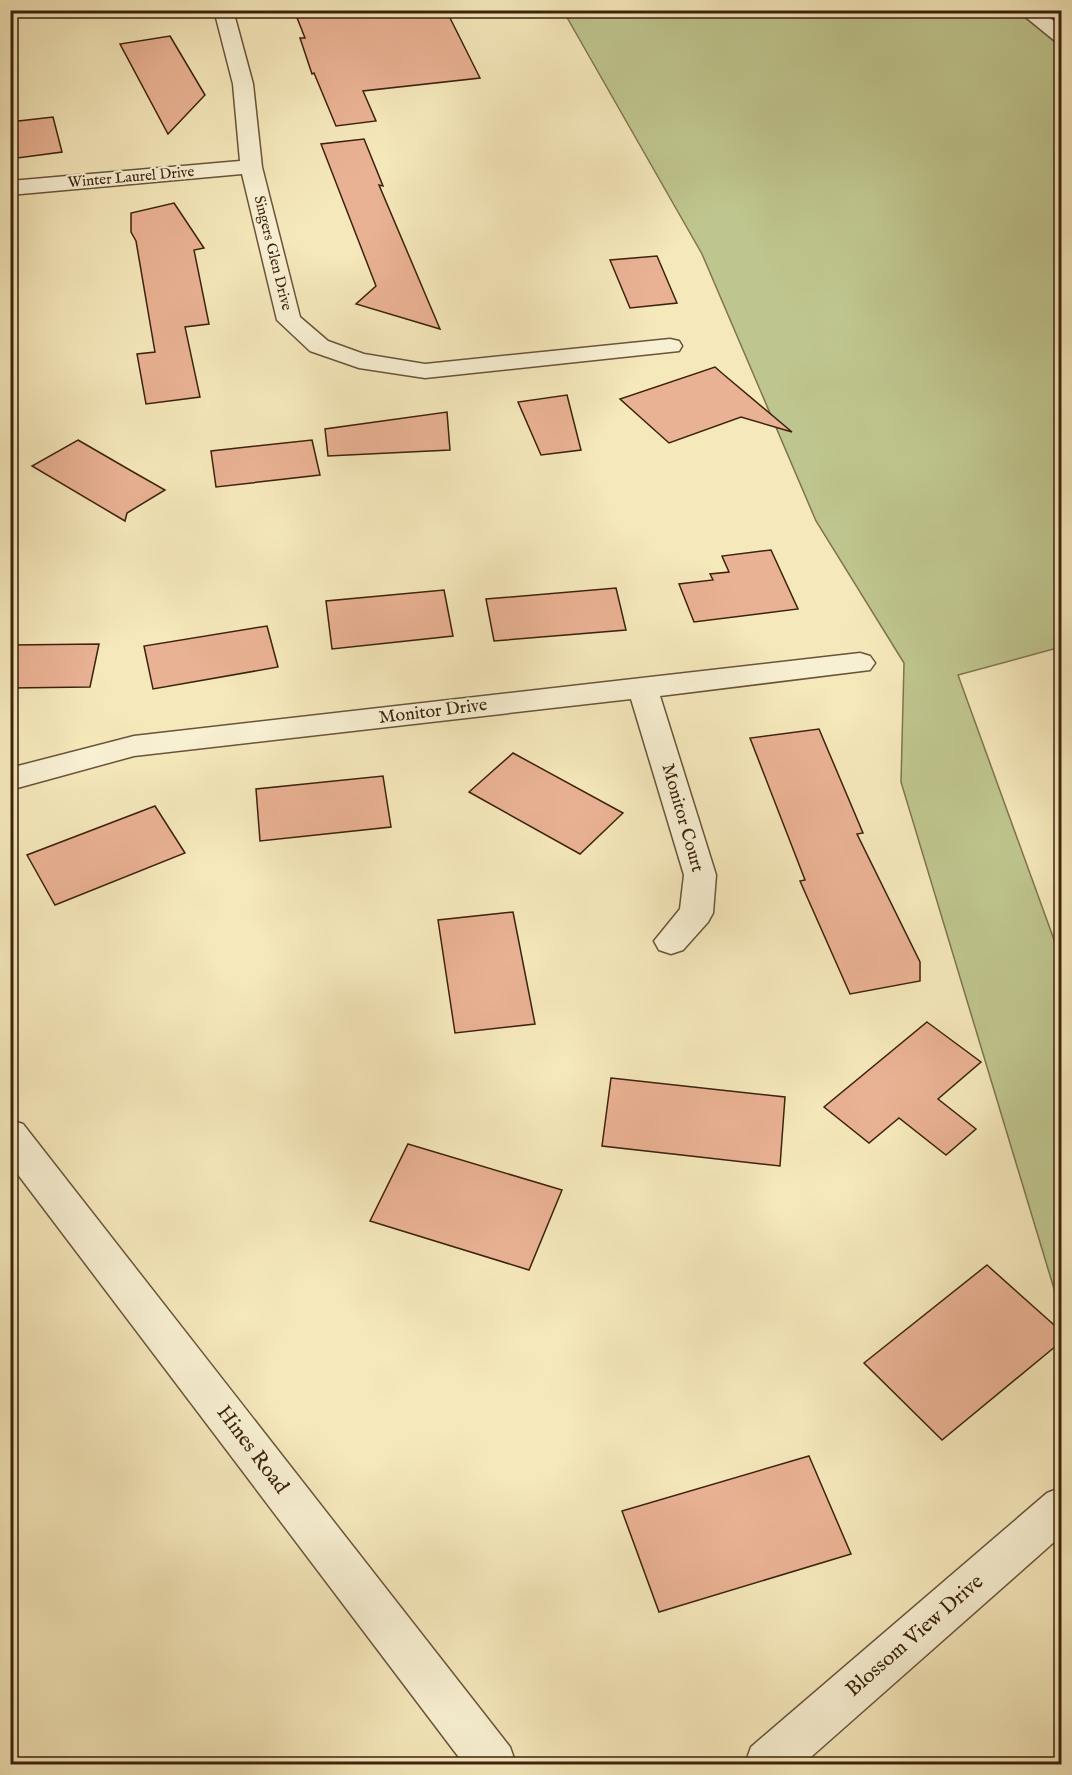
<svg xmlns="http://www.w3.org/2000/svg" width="1072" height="1775" viewBox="0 0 1072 1775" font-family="'IM FELL English',serif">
<rect width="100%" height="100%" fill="#f5e8bb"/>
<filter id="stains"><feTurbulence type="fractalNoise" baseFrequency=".00333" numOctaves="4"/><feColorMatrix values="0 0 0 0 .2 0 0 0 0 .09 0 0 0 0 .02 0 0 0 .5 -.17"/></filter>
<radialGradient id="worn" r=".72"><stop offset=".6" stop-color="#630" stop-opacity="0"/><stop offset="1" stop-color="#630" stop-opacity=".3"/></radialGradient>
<polygon fill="#bfc58e" stroke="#7e744e" stroke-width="1.5" points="603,10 1026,11 1061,37 1061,647 958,675 1061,959 1061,1312 901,782 904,663 816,521 702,254 565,14"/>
<g fill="#eab294" stroke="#3c220d" stroke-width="1.5">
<polygon points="294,10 446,10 480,78 363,91 376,121 336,126 314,73 312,74 300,38 305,38"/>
<polygon points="170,36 205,95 168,134 120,44"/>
<polygon points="53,117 62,152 10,159 10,122"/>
<polygon points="364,139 383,186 379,185 440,329 356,304 376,286 321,144"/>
<polygon points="174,203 204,248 194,250 209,324 185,327 200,397 146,404 137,354 155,352 136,241 131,232 131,213"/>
<polygon points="657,256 677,303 630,308 610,260"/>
<polygon points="715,367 723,374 792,432 741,417 669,443 620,399"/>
<polygon points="567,395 581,450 541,455 518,402"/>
<polygon points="447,412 450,450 328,456 325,429"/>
<polygon points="78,440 135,473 165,490 127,513 125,521 32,466"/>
<polygon points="312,440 320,475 216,487 211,451"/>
<polygon points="771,550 798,609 694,622 679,584 713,580 710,574 729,572 722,556"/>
<polygon points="616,588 626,630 494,641 486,599"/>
<polygon points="444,590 453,636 332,649 326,601"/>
<polygon points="267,626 278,667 153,689 144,646"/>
<polygon points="99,644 90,687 10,688 10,645"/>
<polygon points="819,729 863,833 857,834 920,962 920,981 850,994 800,881 805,880 750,738"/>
<polygon points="513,753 623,813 580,854 469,792"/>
<polygon points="383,776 391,827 260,841 256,789"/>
<polygon points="155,806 185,853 55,905 27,855"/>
<polygon points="513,912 535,1024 455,1033 438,920"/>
<polygon points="927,1022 981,1062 938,1099 976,1129 946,1155 899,1118 869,1143 824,1107"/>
<polygon points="611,1078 785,1097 780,1166 602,1146"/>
<polygon points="408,1144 562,1190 529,1270 370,1221"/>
<polygon points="987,1265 1062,1332 1062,1341 942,1440 864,1363"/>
<polygon points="809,1456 851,1554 659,1612 622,1511"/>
</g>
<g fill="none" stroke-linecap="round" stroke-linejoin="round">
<defs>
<g id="minor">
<polygon points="214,10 233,10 253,84 262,167 300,317 328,341 364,354 425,364 670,339 679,341 682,346 679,351 425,378 359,368 310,351 277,320 242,174 10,195 10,181 240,161 233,84"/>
<polygon points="1017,10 1039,10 1062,27 1062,43 1055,41"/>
<polygon points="860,653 870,656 875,663 870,670 660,696 716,875 713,913 708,922 683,950 671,954 659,950 654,941 680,909 684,875 631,699 134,756 10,790 10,768 134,736"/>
<polygon points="1062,1487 1062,1535 803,1764 745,1764 751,1747 1047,1493"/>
</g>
<polygon id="tertiary" points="10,1120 23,1124 510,1747 516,1764 464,1764 10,1164"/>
</defs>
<use href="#minor" stroke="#6a5438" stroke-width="3"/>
<use href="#tertiary" stroke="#6a5438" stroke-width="3"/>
<use href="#minor" fill="#f8f0d3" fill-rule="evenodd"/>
<use href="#tertiary" fill="#f8f0d3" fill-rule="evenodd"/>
</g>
<g text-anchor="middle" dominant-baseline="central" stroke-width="4.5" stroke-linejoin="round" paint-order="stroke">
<g font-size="15" fill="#3c220d" stroke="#f8f0d3">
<text transform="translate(131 177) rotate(-5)">Winter Laurel Drive</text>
<text transform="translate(273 253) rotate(76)">Singers Glen Drive</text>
</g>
<g font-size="18" fill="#3c220d" stroke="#f8f0d3">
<text transform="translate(433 712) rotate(-7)">Monitor Drive</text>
<text transform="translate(682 818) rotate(74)">Monitor Court</text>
</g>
<g font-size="21" fill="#3c220d" stroke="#f8f0d3">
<text transform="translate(252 1450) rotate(53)">Hines Road</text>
<text transform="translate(915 1636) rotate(-41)">Blossom View Drive</text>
</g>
</g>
<rect width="1072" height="1775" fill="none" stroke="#f5e8bb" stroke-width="36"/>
<rect x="12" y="12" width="1048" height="1751" fill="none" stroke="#3c220d" stroke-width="3"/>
<rect x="18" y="18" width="1036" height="1739" fill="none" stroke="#3c220d" stroke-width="1.5"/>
<rect width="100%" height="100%" filter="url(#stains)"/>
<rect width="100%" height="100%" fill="url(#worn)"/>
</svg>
